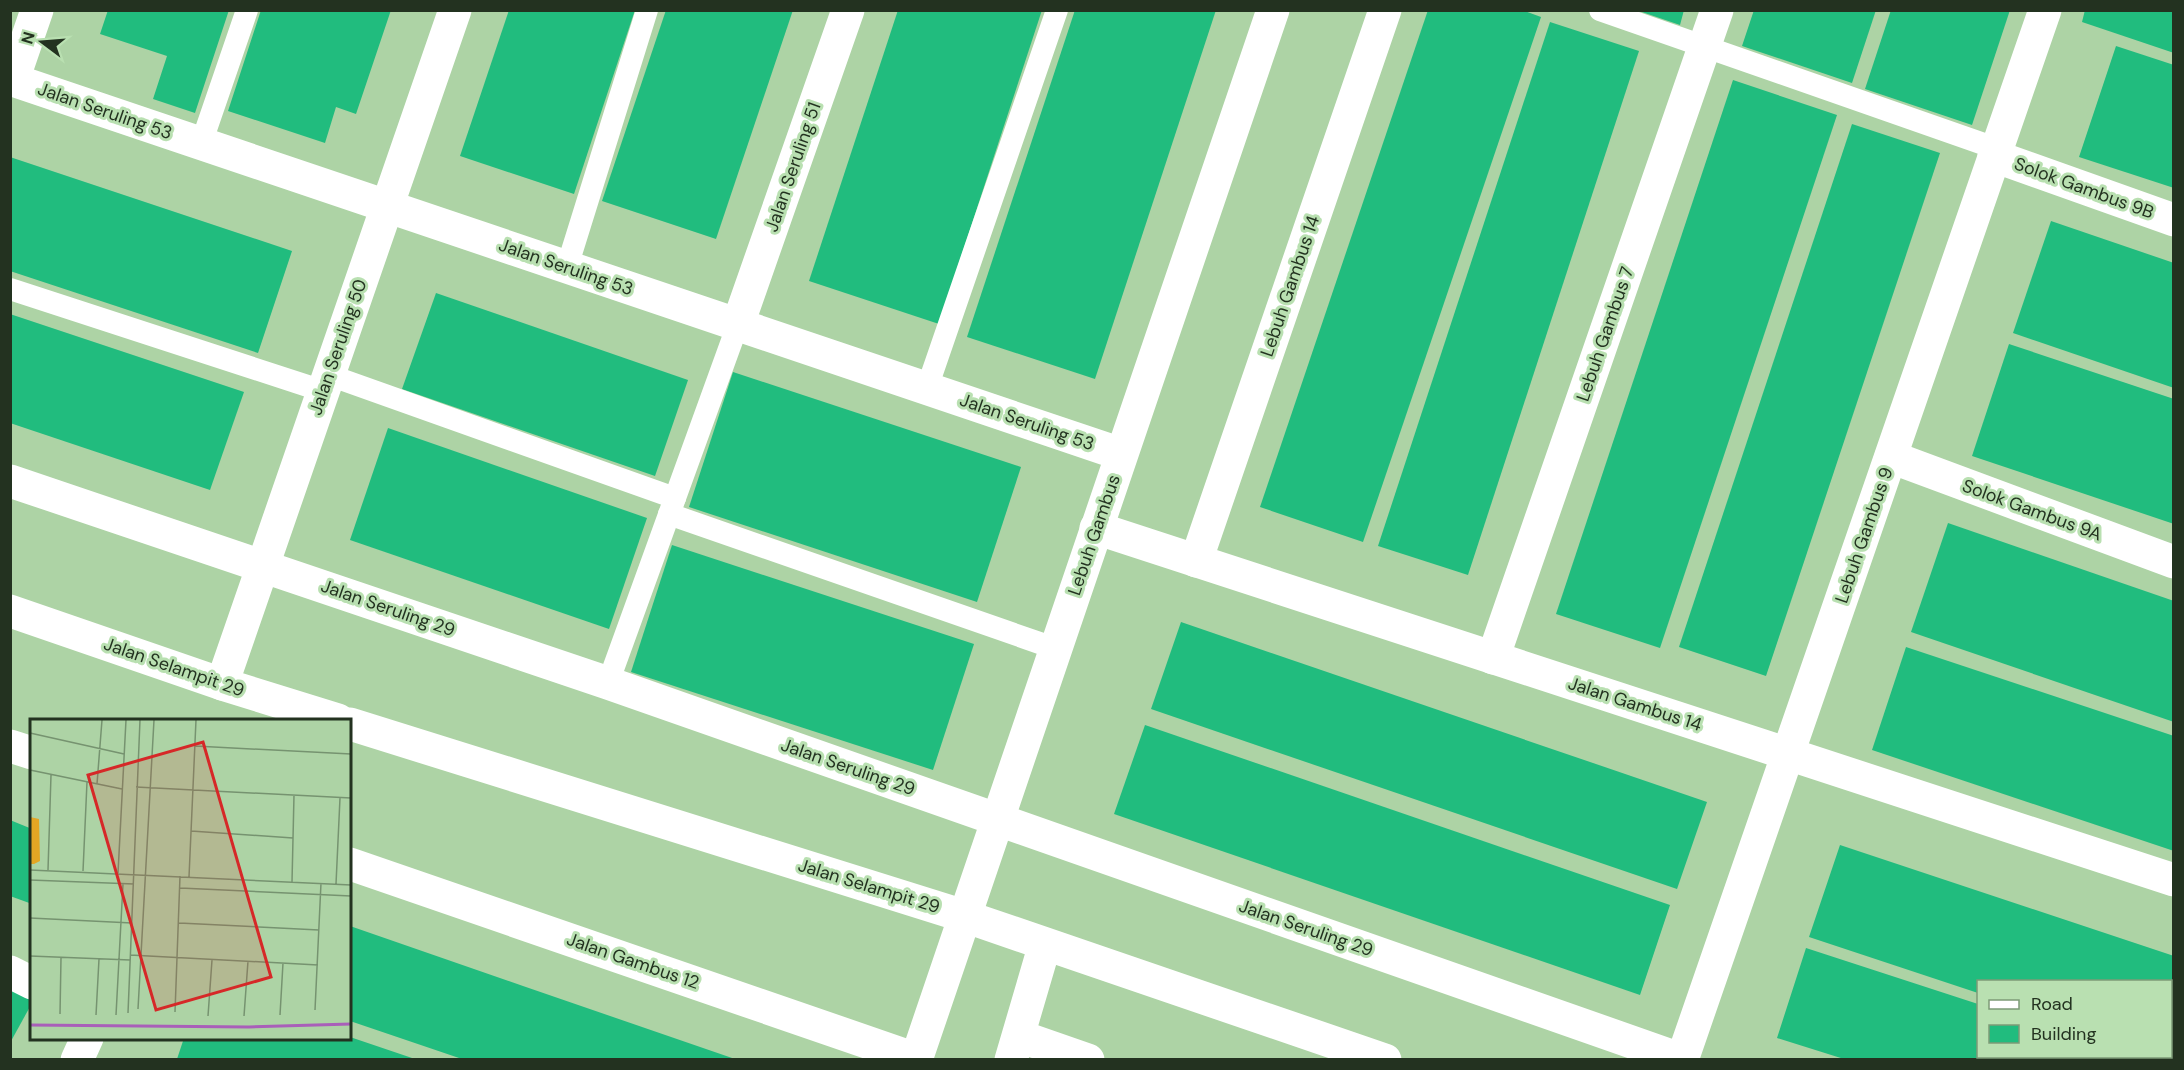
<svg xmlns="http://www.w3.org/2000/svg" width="2184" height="1070" viewBox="0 0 2184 1070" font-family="'DM Sans',sans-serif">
<rect width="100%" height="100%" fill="#add3a5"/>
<g fill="#21bc7e">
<polygon points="108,10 229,10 195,113 153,99 167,56 100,34"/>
<polygon points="261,10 391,10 356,114 336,107 325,143 228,111"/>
<polygon points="509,10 635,10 574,194 460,156"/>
<polygon points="666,10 793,10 716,239 602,201"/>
<polygon points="898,10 1042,10 939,324 809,281"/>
<polygon points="1075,10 1216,10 1095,379 967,337"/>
<polygon points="1428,10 1522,10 1541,17 1363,542 1260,507"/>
<polygon points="1636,10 1684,10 1680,25"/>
<polygon points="1754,10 1876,10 1852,83 1742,46"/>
<polygon points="1891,10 2010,10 1972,125 1865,89"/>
<polygon points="2085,10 2174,10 2174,53 2082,22"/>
<polygon points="1550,22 1639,51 1468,575 1378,546"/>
<polygon points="2116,46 2174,65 2174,188 2079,157"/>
<polygon points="1733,80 1837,115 1660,648 1556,614"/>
<polygon points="1852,124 1940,153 1766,676 1679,647"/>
<polygon points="10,157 292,251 258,353 10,271"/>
<polygon points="2051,221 2174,263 2174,388 2013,333"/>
<polygon points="436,293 688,380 655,476 402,389"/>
<polygon points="10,314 244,392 210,490 10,423"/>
<polygon points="2009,344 2174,399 2174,524 1972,456"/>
<polygon points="733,372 1021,467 977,602 689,507"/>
<polygon points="388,428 647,518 609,629 350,540"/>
<polygon points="1948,523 2174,601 2174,722 1911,632"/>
<polygon points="672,545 974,644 933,770 631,672"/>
<polygon points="1181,622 1707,802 1677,889 1151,709"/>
<polygon points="1906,647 2174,736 2174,851 1872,750"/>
<polygon points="1145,725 1670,905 1640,995 1114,814"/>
<polygon points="10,820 32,829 32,904 10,896"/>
<polygon points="1840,845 2174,956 2174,1059 2170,1058 2170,981 1978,981 1978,993 1809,937"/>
<polygon points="350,926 523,986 735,1059 462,1059 350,1021"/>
<polygon points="1806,948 1978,1004 1978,1056 2137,1056 2145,1059 1844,1059 1777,1038"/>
<polygon points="10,983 32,994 32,1003 10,1043"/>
<polygon points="350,1037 415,1059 177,1059 184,1038 350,1038"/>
</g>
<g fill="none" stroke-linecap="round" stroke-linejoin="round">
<g stroke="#fff" stroke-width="22">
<polyline points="1600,10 1998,149"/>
<polyline points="201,144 247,10"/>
<polyline points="567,267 647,10"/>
<polyline points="10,289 323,391"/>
<polyline points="329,375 675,498"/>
<polyline points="927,388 1057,10"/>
<polyline points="669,514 1054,648"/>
<polyline points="608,683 738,324"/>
</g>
<g stroke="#fff" stroke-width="33">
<polyline points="10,79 1121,454"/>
<polyline points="13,80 37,10"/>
<polyline points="1994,156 2174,220"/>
<polyline points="738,324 848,10"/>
<polyline points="1891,457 2174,562"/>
<polyline points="10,481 608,683 1683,1060"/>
<polyline points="1096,528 2174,880"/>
<polyline points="1196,561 1385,10"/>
<polyline points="10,611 222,684 338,720"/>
<polyline points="1493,658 1717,10"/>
<polyline points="222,684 455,10"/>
<polyline points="350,724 964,916 1385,1060"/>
<polyline points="10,746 32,753"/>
<polyline points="350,864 916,1059"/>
<polyline points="10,972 32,983"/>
<polyline points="1019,1036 1088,1060"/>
<polyline points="77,1060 87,1038"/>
<polyline points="1011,1060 1045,944"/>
<polyline points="1682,1060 2045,10"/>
</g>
<polyline stroke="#fff" stroke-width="33" points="916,1060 1273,10"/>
</g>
<g text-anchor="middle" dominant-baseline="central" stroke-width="6" stroke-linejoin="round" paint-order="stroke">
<g font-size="18" fill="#233220" stroke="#b9e0b1">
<text transform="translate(105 111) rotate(19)">Jalan Seruling 53</text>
<text transform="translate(793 167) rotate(-71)">Jalan Seruling 51</text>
<text transform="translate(2084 188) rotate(20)">Solok Gambus 9B</text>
<text transform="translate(566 267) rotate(19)">Jalan Seruling 53</text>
<text transform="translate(1290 286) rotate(-71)">Lebuh Gambus 14</text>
<text transform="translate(1605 334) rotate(-71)">Lebuh Gambus 7</text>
<text transform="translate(338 347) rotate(-71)">Jalan Seruling 50</text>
<text transform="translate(1027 422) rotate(19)">Jalan Seruling 53</text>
<text transform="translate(2032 510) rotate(20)">Solok Gambus 9A</text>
<text transform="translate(1094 535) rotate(-71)">Lebuh Gambus</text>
<text transform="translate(1864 535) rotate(-71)">Lebuh Gambus 9</text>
<text transform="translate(388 608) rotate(19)">Jalan Seruling 29</text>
<text transform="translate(174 667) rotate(19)">Jalan Selampit 29</text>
<text transform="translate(1635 704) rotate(18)">Jalan Gambus 14</text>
<text transform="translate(848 767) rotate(19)">Jalan Seruling 29</text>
<text transform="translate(869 886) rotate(17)">Jalan Selampit 29</text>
<text transform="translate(1306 928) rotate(19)">Jalan Seruling 29</text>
<text transform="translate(633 961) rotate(19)">Jalan Gambus 12</text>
</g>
</g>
<g transform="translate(30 719)">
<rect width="321" height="321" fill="#add3a5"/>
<path d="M0 98 9 100 10 142 4 145H0Z" fill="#e3a624"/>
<path fill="none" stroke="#a95fb9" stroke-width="3" d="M0 306 219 308 321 305"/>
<path fill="none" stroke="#769370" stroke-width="1.5" d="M0 14 94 35M165 27 321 35M0 51 92 70M67 65 72 1M106 68 321 79M161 112 263 119M0 151 321 166M18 151 21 56M53 152 57 63M88 154 96 1M159 158 166 1M0 161 104 165M262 163 264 76M306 165 310 79M150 169 321 177M0 199 102 204M149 204 289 211M100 236 288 246M0 237 100 241M108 290 124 1M285 291 291 164M145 293 150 157M98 294 110 1M30 295 31 239M66 296 69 240M86 296 93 165M250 296 253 244M178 297 182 241M214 297 218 242"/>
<path fill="#d62828" fill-opacity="0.15" stroke="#d62828" stroke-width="3" d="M173 23 241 258 126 291 58 56Z"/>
<rect width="321" height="321" fill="none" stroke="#233220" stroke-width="3"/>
</g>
<rect width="2184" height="1070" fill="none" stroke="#233220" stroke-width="24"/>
<rect x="1977" y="980" width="195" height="78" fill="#b9e0b1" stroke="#7d9a77" stroke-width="1.5"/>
<rect x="1989" y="1000" width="30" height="9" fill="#ffffff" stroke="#7d9a77" stroke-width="1.5"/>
<text x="2031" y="1010" font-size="18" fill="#233220">Road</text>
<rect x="1989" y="1025" width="30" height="18" fill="#21bc7e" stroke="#7d9a77" stroke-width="1.5"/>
<text x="2031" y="1040" font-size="18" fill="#233220">Building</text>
<g transform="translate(42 42) rotate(286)" stroke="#b9e0b1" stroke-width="4.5" paint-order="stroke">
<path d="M0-4.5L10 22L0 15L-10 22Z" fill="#233220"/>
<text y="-9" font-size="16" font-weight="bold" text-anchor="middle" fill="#233220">N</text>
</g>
</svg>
